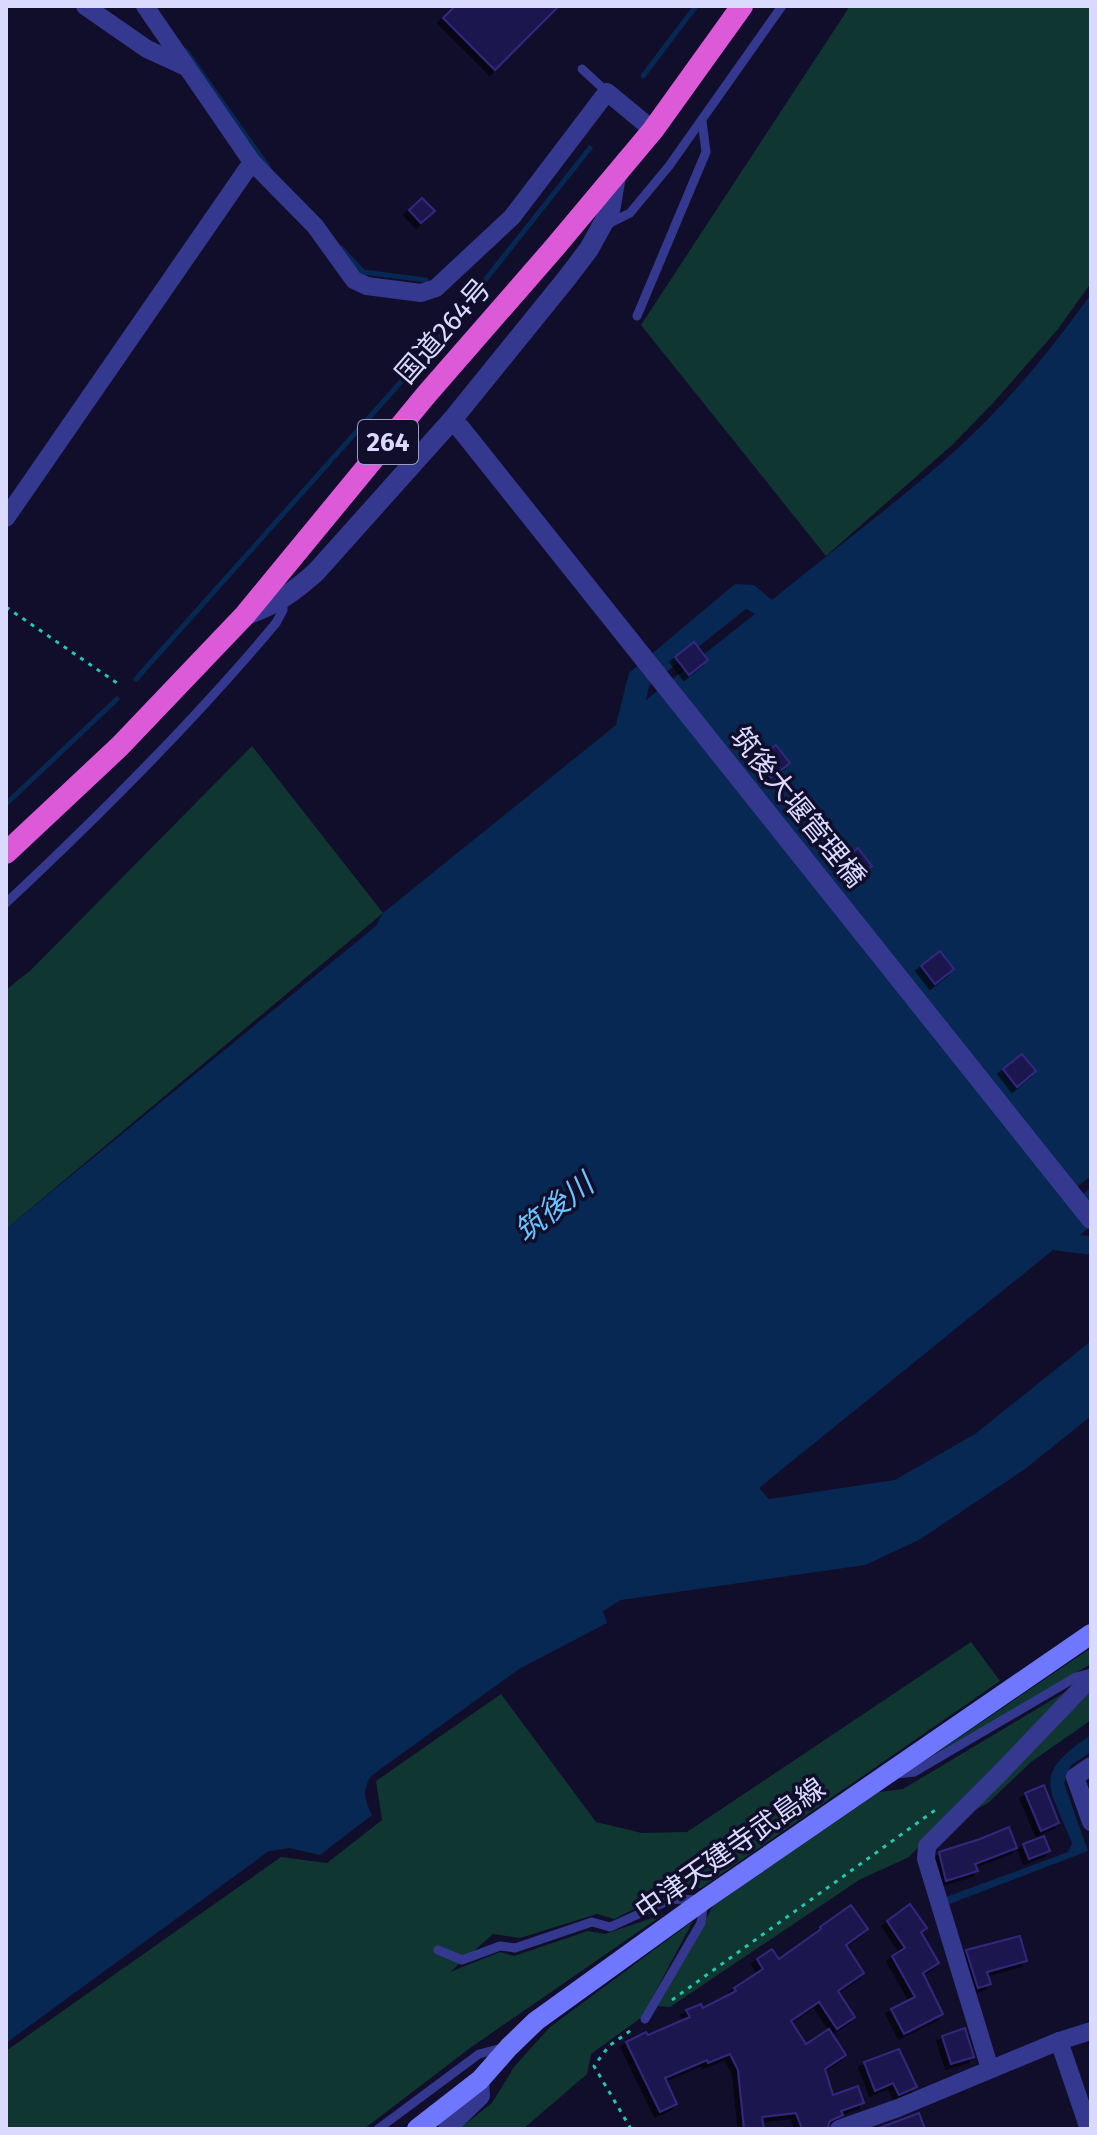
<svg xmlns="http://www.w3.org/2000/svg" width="1097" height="2135" viewBox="0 0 1097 2135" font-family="'Fira Sans','Noto Sans JP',sans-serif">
<defs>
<filter id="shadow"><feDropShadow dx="-5" dy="5" stdDeviation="0" flood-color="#0009"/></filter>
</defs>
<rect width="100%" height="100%" fill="#110e2c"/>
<g fill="#103632">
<polygon points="850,6 1091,6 1091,283 1058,329 993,403 952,445 826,556 641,325"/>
<polygon points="252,746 383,913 6,1229 6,990 31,970"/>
<polygon points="971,1642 1000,1681 701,1888 675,1889 614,1919 597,1914 520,1938 493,1934 450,1972 500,1952 514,1956 588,1931 605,1934 664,1914 470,2048 364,2129 6,2129 6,2051 281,1857 327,1863 382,1820 376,1781 501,1694 596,1822 642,1833 687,1832"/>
<polygon points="1091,1648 1091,1664 924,1761"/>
<polygon points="1072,1688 909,1857 859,1880 670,2007 658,2006 713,1906 879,1792 903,1789"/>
<polygon points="1091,1688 1091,1720 1031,1762 988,1803 966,1815"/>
<polygon points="693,1921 642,2017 591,2054 587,2074 523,2129 459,2129 492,2103 514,2067 550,2027"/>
</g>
<g fill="#072852" fill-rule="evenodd">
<path d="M1091 294V1176L1065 1196 1071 1204 1091 1187V1226L1080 1235 1089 1236 1091 1234V1255L1053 1250 759 1488 769 1499 895 1480 975 1434 1091 1341V1416L1025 1469 919 1540 865 1565 621 1600 603 1611 607 1623 519 1669 371 1776C361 1793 365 1799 372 1815L320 1855 289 1848 269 1851 6 2043V1229L376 926 383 913 616 725 629 673 735 584 754 585 772 600C833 550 897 503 956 450 1007 404 1051 350 1091 294ZM746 609 755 614 646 700 649 686Z"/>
<path d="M1091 1735V1752L1071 1765 1064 1783 1088 1851 947 1905 946 1897 1068 1852 1072 1843C1049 1785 1031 1775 1091 1735Z"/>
</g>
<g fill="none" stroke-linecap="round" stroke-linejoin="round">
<g stroke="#072852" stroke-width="5">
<polyline points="186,51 268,167"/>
<polyline points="643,76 696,6"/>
<polyline points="341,248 363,272 426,280"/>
<polyline points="136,679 432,347 590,148"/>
<polyline points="6,804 117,699"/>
</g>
</g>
<g fill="#1f184f" stroke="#33287d" stroke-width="2" filter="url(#shadow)">
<polygon points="455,6 559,6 495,70 443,18"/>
<polygon points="422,198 435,211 421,223 409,210"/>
<polygon points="694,642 708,660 689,675 675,657"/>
<polygon points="776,745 790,763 771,778 757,760"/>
<polygon points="858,848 872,866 853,881 839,863"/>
<polygon points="940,951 954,969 935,984 921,966"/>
<polygon points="1022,1054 1036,1071 1017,1087 1003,1069"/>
<polygon points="1044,1785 1059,1823 1041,1831 1025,1793"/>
<polygon points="1009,1827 1017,1848 975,1864 978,1871 946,1881 939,1852 980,1839"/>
<polygon points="1044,1836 1050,1851 1029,1859 1023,1844"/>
<polygon points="910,1904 927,1928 921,1932 939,1963 923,1973 943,2014 904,2034 891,2009 915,1997 892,1956 905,1948 887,1921"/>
<polygon points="851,1905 868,1929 846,1945 864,1973 838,1991 855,2017 837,2029 819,2002 791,2021 806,2044 829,2029 846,2055 825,2069 833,2095 858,2086 864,2103 841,2111 843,2115 830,2121 827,2129 802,2129 796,2113 762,2117 764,2129 744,2129 738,2070 730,2054 708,2063 707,2060 665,2078 677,2104 660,2112 626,2042 646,2032 648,2035 690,2017 686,2010 701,2004 703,2008 736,1991 734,1988 763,1969 757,1959 772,1949 779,1959 821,1929 820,1927"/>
<polygon points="1020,1936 1027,1961 987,1972 991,1984 978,1988 966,1950"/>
<polygon points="965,2028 974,2057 951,2064 942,2036"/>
<polygon points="899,2049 917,2087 899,2095 893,2083 875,2091 864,2062"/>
<polygon points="919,2113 925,2129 879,2129 879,2128"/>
</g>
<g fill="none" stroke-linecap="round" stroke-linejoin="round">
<g stroke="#23c8b2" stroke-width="3" stroke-dasharray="4 6" stroke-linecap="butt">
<polyline points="6,607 120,685"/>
<polyline points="672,2000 938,1808"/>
<polyline points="631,2129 594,2066 609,2046 634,2028"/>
</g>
<g stroke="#35388f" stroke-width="9">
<polyline points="582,69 607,92"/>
<polyline points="606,225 630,213 669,166 782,6"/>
<polyline points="637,316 706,152 702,121"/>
<path d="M6 903C100 815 194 721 276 623L283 610V597"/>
<polyline points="897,1774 914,1772 1076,1677 1091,1673"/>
<polyline points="438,1950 462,1960 500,1946 515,1948 592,1922 610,1927 672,1899 704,1900 701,1923 645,2019"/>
<polyline points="378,2129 479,2054 502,2048"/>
</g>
<g stroke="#35388f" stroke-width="18">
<polyline points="85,6 147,49 184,66"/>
<polyline points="145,6 252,162 315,226 354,280 367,286 421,293 436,288 512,217 607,92 653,130"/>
<polyline points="6,518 252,162"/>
<polyline points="1091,1766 1075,1777 1091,1822"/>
<polyline points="1059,2041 1089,2129"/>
<polyline points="990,2069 926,1859 927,1846 1000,1773 1091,1678"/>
<polyline points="447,2129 481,2096 480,2080"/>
<polyline points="839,2129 898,2108 1059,2041 1091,2031"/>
</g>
<g stroke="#35388f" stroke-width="20">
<polyline points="452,420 461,429 1091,1219"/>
<path d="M245 615C273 607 295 591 316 572L452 420 567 278 589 249 610 211 616 176"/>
</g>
<polyline stroke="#7077ff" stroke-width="20" points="417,2129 480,2080 509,2047 536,2021 704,1900 1091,1634"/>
<polyline stroke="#dc5ad8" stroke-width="22" points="6,853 120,746 245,615 426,395 555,247 653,130 742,6"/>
</g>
<g text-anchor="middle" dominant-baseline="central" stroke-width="7" stroke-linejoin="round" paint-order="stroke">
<rect fill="#110e2c" stroke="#9e9cc0" stroke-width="2" x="358" y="420" width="60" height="44" rx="6"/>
<g font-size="26" font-weight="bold" fill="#dad9ff">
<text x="388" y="442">264</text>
</g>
<g font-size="28" fill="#dad9ff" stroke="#110e2c">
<text transform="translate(443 331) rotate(-49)">国道264号</text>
<text transform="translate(798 807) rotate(51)">筑後大堰管理橋</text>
<text transform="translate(730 1849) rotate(-35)">中津天建寺武島線</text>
</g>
<g font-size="30" font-style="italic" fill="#67c4ff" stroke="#110e2c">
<text transform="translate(554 1208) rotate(-38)">筑後川</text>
</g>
</g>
<rect width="1097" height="2135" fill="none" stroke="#dad9ff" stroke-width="16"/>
</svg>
